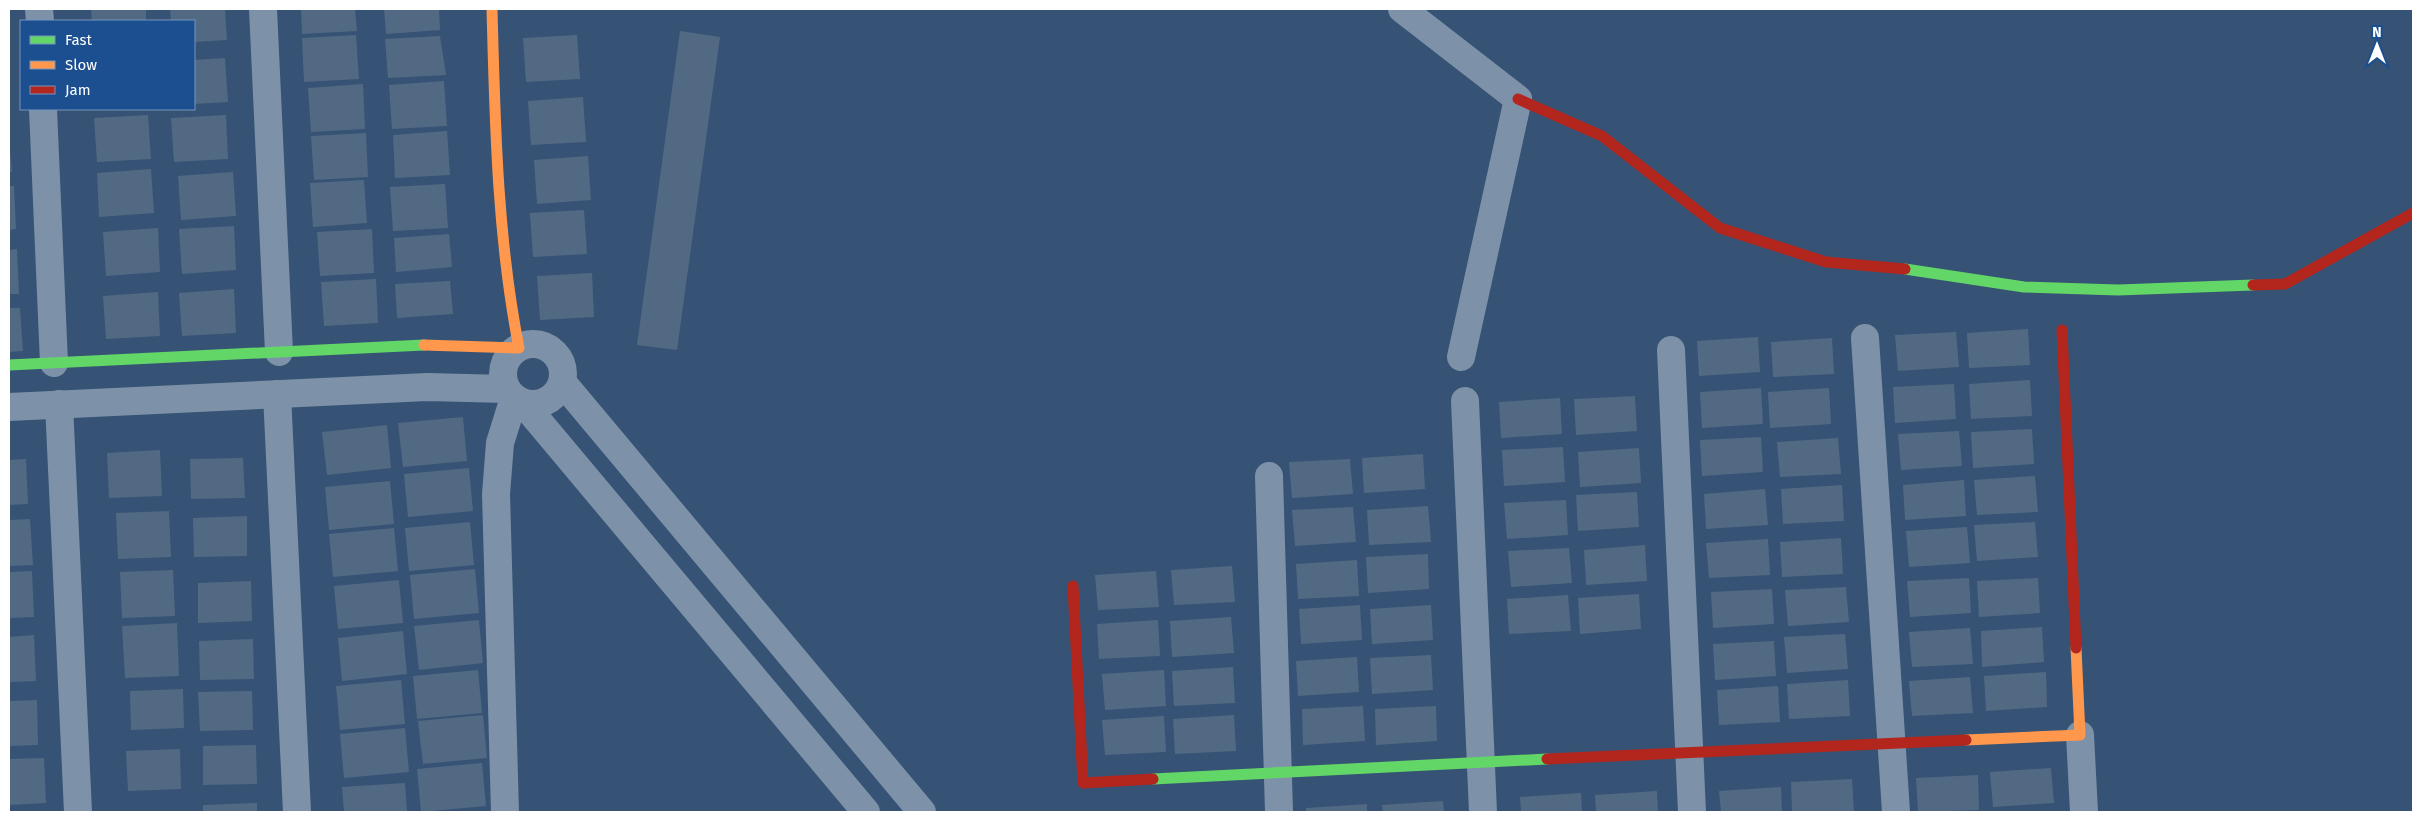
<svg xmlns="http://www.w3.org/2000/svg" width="2422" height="821" viewBox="0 0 2422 821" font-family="'Fira Sans',sans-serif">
<rect width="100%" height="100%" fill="#365274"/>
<g fill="#526984">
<polygon points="146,9 146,21 92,21 91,10"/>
<polygon points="170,9 225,9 227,40 194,42 194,21 171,21"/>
<polygon points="301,9 355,9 357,31 302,34"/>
<polygon points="384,9 439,9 440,30 386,34"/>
<polygon points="680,31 720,37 677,350 637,345"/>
<polygon points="356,35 359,79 304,82 302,38"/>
<polygon points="577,35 580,79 526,82 523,38"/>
<polygon points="440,36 446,75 388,78 385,39"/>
<polygon points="225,58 228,102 194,104 194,60"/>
<polygon points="444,81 447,126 392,129 389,85"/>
<polygon points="363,84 365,129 311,132 308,88"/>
<polygon points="583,97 586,142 531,145 528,101"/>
<polygon points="148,115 151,159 97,162 94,118"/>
<polygon points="226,115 228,159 174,162 171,118"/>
<polygon points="447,131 450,175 395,178 393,135"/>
<polygon points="366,133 368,177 314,180 311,136"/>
<polygon points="9,138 12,172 9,172"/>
<polygon points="588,156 591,200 537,204 534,160"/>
<polygon points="151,169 154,213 99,217 97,173"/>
<polygon points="233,172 236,216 181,220 178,176"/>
<polygon points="364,180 367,223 313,227 310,183"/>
<polygon points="445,184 448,228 393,231 390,187"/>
<polygon points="9,186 14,186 16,229 9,230"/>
<polygon points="584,210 587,254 533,257 530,213"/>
<polygon points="234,226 236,270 182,274 179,229"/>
<polygon points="158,228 160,272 106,276 103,232"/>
<polygon points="372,229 374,273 320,276 317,232"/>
<polygon points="449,234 452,267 396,272 394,238"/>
<polygon points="17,249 19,294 9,294 9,250"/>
<polygon points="592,273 594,317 540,320 537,276"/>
<polygon points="376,279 378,323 324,326 321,282"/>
<polygon points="450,281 453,314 397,318 395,284"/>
<polygon points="234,289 236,333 182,336 179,293"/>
<polygon points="158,292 160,336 106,339 103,296"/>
<polygon points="9,308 20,308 23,351 9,352"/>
<polygon points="2028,329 2030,365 1969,368 1967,333"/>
<polygon points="1956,332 1959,367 1898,371 1895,335"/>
<polygon points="1758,337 1760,372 1699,376 1697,341"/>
<polygon points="1832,338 1834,374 1773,377 1771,342"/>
<polygon points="2030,380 2032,416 1971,419 1969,384"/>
<polygon points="1954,384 1956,419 1895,423 1893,387"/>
<polygon points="1761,388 1763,424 1702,428 1700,392"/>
<polygon points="1829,388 1831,424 1770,428 1768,392"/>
<polygon points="1635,396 1637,431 1576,435 1574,399"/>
<polygon points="1560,398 1562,434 1501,438 1499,402"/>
<polygon points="463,417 467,461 403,467 398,423"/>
<polygon points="387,425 391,468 327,475 322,432"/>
<polygon points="2032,429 2034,464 1973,468 1971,432"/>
<polygon points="1959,431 1962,466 1901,470 1898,434"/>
<polygon points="1761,437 1763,472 1702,476 1700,440"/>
<polygon points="1838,438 1841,474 1780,477 1777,442"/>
<polygon points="1563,447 1565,482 1504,486 1502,450"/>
<polygon points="1639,448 1641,483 1580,487 1578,452"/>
<polygon points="160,450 162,496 109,498 107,453"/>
<polygon points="1423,454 1425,489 1364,493 1362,458"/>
<polygon points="243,458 245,498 191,499 190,459"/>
<polygon points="26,459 28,504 9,505 9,460"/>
<polygon points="1350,459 1353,494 1292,498 1289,462"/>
<polygon points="469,468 473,511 408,517 404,474"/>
<polygon points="2035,476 2038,512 1977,515 1974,480"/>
<polygon points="1964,480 1966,516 1905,520 1903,485"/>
<polygon points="390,481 394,524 329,530 325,487"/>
<polygon points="1842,485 1844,521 1783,524 1781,489"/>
<polygon points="1765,489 1768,525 1706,529 1704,494"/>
<polygon points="1637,492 1639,527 1578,531 1576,495"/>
<polygon points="1566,500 1568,535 1507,539 1504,503"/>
<polygon points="1428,506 1431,542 1369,545 1367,510"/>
<polygon points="1353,507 1356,542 1295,546 1292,510"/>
<polygon points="169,511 171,557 118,559 116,513"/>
<polygon points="247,516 247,556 194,557 193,518"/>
<polygon points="30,519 33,565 9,566 9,520"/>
<polygon points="470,522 474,565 409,571 405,528"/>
<polygon points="2035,522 2038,557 1977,561 1974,525"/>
<polygon points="1967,527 1970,563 1909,567 1906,531"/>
<polygon points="394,528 398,571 333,577 329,534"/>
<polygon points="1841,538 1843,574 1782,577 1780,542"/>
<polygon points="1768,539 1770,575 1709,578 1706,543"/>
<polygon points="1645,545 1647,581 1586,585 1584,550"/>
<polygon points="1569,548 1572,583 1511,587 1508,551"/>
<polygon points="1428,554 1429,589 1368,593 1366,557"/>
<polygon points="1357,560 1359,596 1298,599 1296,564"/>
<polygon points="1232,566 1235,602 1174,605 1171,570"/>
<polygon points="475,569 479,613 414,619 410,575"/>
<polygon points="173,570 175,616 122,618 120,572"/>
<polygon points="32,571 34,617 9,618 9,572"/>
<polygon points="1156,571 1159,607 1098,610 1095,575"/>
<polygon points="1969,578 1971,613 1910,617 1907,581"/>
<polygon points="2038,578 2040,613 1979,617 1977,581"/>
<polygon points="399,580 403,623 338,629 334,586"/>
<polygon points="251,581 252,621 198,623 198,583"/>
<polygon points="1846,587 1849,622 1788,626 1785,590"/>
<polygon points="1772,589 1774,624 1713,628 1711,592"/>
<polygon points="1639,594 1641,629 1580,634 1578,598"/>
<polygon points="1568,595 1571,631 1509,634 1507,599"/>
<polygon points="1360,605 1362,640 1301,644 1299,609"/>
<polygon points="1431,605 1433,640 1372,644 1370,609"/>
<polygon points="1231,617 1234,653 1172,657 1170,621"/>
<polygon points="479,620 483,663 419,670 414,626"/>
<polygon points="1158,620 1160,656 1099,659 1097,624"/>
<polygon points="177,623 179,676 125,678 122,626"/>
<polygon points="2042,627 2044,662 1982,667 1981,631"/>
<polygon points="1970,628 1973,664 1912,667 1909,632"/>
<polygon points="403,631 407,674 342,681 338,638"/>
<polygon points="1845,634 1848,669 1787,673 1784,637"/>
<polygon points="34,635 36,681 9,682 9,637"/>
<polygon points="253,639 254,679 200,680 199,641"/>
<polygon points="1774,641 1776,676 1715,680 1713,644"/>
<polygon points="1431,655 1433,690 1372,694 1370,658"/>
<polygon points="1357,657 1359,692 1298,696 1296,661"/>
<polygon points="1233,667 1235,703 1174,706 1172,671"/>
<polygon points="478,670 482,713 417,719 413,676"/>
<polygon points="1164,670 1166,706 1105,710 1102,674"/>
<polygon points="2046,672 2047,707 1986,711 1984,676"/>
<polygon points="1970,677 1973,713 1912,716 1909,681"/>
<polygon points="401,680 405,724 340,730 336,686"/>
<polygon points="1848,680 1850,716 1789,719 1787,684"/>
<polygon points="1778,686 1780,722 1719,725 1717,690"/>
<polygon points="183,689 184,728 131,730 130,691"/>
<polygon points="252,691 253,730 200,731 198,692"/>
<polygon points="37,700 38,745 9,746 9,701"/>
<polygon points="1363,706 1365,741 1303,745 1302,709"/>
<polygon points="1436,706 1437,741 1376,745 1375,709"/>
<polygon points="483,715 487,758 423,764 418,721"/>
<polygon points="1234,715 1236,751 1175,754 1173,719"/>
<polygon points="1164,716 1166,752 1105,755 1102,720"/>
<polygon points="405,728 409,772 344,778 340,734"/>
<polygon points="256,745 257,784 203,785 203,746"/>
<polygon points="180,749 181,789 128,791 126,751"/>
<polygon points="44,758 46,803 9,805 9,759"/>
<polygon points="482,763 486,806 421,812 417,769"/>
<polygon points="2051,768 2054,803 1993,807 1990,772"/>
<polygon points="1978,775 1979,810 1918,812 1916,778"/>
<polygon points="1852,779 1854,812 1792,812 1791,782"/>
<polygon points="405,783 407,812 344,812 342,787"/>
<polygon points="1781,787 1782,812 1721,812 1719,791"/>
<polygon points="1657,791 1658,812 1596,812 1595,795"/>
<polygon points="1581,793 1582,812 1521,812 1520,797"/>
<polygon points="1443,801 1444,812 1383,812 1382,805"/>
<polygon points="257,803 257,812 203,812 203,805"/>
<polygon points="1367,804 1367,812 1306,812 1306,808"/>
</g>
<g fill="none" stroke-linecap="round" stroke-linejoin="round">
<g stroke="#7d92a8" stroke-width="28">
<polyline points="39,9 40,21"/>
<polyline points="263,9 279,352"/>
<polyline points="1402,9 1518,99 1461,357"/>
<polyline points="43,109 54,363"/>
<polyline points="1865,338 1896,812"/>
<circle cx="533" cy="374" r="30"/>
<polyline points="1671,350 1692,812"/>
<polyline points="563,383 922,812"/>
<polyline points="277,394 297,812"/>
<polyline points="1465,401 1483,812"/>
<polyline points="59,404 78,812"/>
<polyline points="524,404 866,812"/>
<polyline points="9,407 427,387 506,389"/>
<polyline points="1269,476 1279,812"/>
<polyline points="2080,735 2084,812"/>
<polyline points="505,812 496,494 500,443 514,398"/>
</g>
<g stroke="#63d668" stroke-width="11">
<polyline points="1905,269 2024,287 2118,290 2253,285"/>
<polyline points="9,365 424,345"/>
<polyline points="1153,779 1547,759"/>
</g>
<g stroke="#ff974d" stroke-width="11">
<path d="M424 345 519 348C497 236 495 123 492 9"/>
<polyline points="1966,740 2080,735 2076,648"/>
</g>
<g stroke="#b3261e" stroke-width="11">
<polyline points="1518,99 1602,136 1720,228 1826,262 1905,269"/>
<polyline points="2253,285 2285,284 2413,213"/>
<polyline points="2062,330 2076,648"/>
<polyline points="1073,586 1083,783 1153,779"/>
<polyline points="1547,759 1966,740"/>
</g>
</g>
<rect width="2422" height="821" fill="none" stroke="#ffffff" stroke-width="20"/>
<rect x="20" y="20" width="175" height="90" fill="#1b4f8f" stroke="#7695bc"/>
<rect x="30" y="36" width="25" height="8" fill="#63d668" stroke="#7695bc"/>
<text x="65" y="45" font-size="15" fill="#ffffff">Fast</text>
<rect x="30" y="61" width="25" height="8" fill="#ff974d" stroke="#7695bc"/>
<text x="65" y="70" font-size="15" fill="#ffffff">Slow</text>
<rect x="30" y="86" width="25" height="8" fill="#b3261e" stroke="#7695bc"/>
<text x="65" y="95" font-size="15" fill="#ffffff">Jam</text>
<g transform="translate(2377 45)" stroke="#1b4f8f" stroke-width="4" paint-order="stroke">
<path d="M0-4L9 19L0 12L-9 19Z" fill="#ffffff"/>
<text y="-8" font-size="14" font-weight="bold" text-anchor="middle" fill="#ffffff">N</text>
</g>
</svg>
